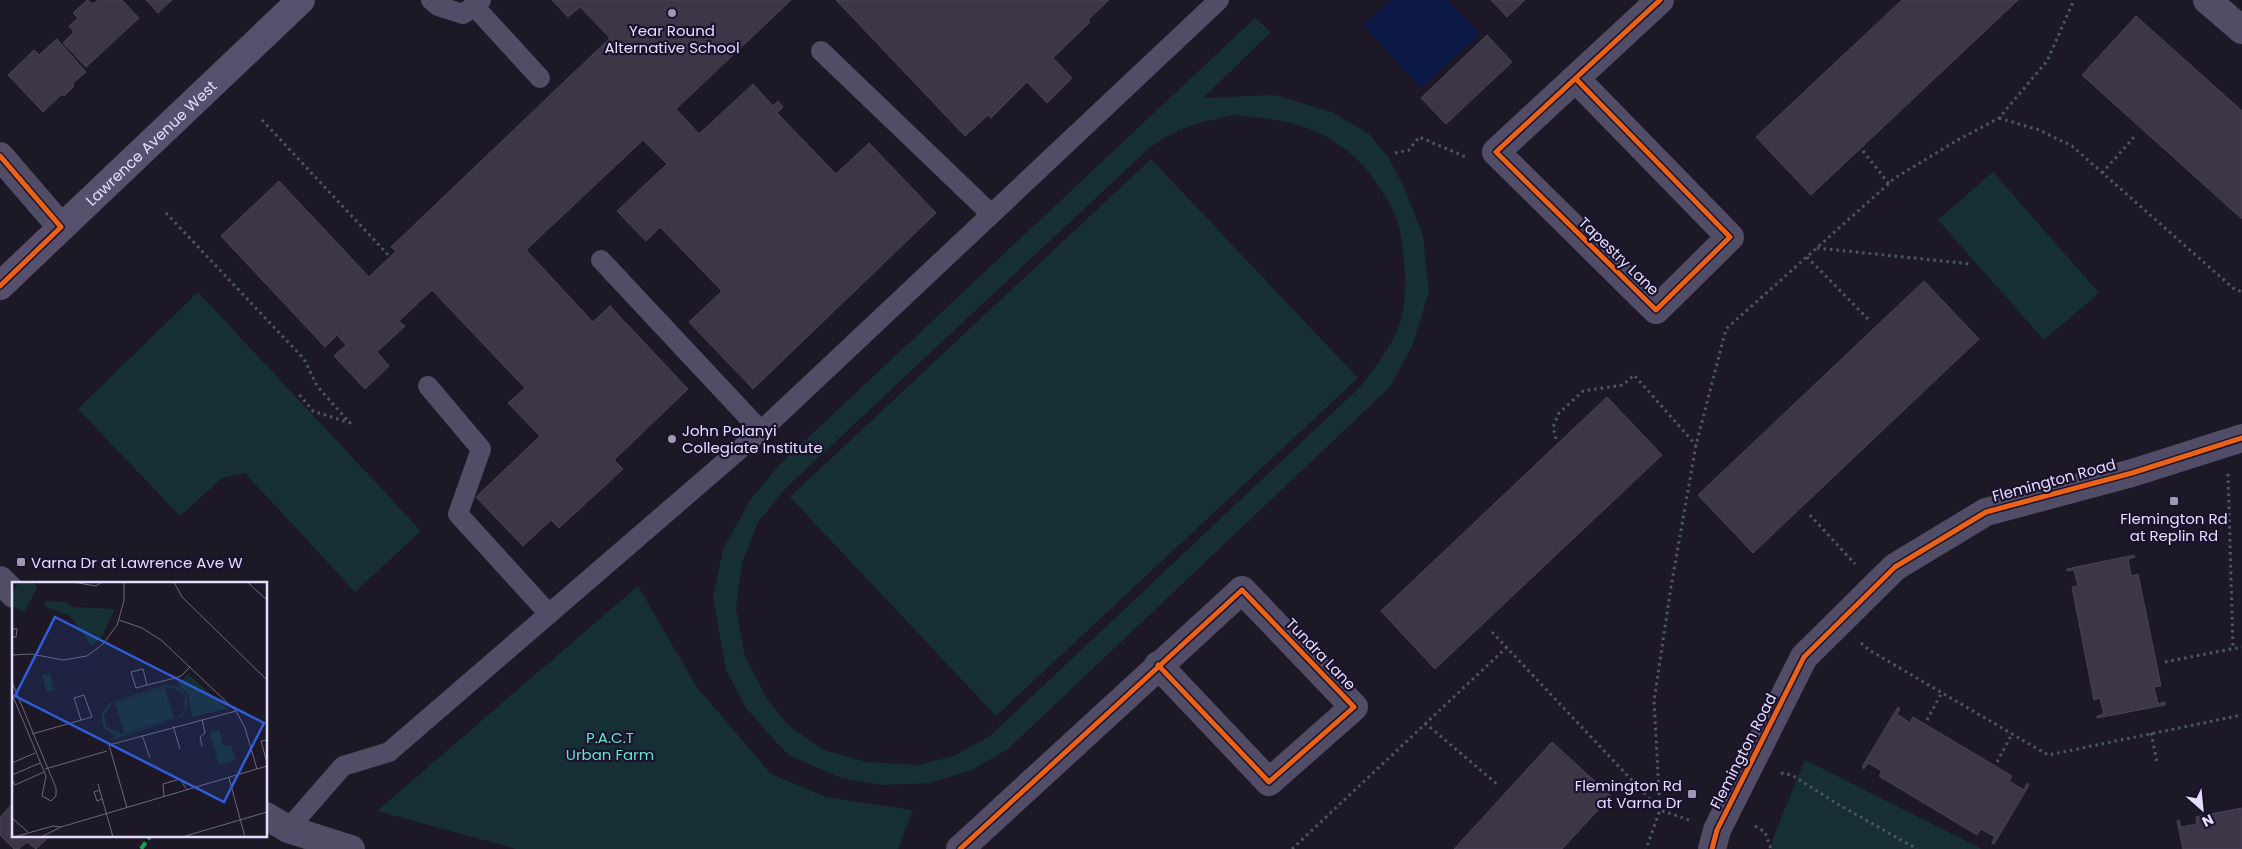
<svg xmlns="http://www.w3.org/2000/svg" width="2242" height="849" viewBox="0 0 2242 849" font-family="Poppins,sans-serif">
<rect width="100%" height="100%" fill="#1c1826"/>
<g fill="#162f34" fill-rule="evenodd">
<path d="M1255 18 1271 32 1203 98 1274 95 1332 112 1369 134 1388 157 1405 189 1423 236 1429 292 1412 346 1390 387 1008 749 972 770 929 783 882 785 841 778 788 755 746 708 726 670 713 597 723 549 749 502 779 465ZM1235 115C1264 118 1292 120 1319 133 1353 148 1381 182 1395 215 1405 239 1408 291 1402 316 1396 341 1376 367 1360 387L990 736 954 756 918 765 866 762 824 750 789 726 767 699 745 656 736 609 742 563 758 522 786 488 1147 150C1176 128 1199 122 1235 115Z"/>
<polygon points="1151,159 1358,378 996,716 790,497"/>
<polygon points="1993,172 2099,293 2044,340 1938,220"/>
<polygon points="198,292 421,531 355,592 245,473 222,478 180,516 78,409"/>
<polygon points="638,586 696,686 771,774 826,797 913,810 898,849 516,849 377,811"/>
<polygon points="1805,760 1982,849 1771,849 1775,833"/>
</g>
<polygon fill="#0d1a48" points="1391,0 1448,0 1480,34 1421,88 1363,25"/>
<g fill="#3c3647" stroke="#4a4358">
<polygon points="87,0 93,4 98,0 122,0 139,18 86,67 63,43 74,32 69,26 78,18 73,13"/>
<polygon points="146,0 172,0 158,13"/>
<polygon points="552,0 791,0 676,109 699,134 753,84 773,106 778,101 783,107 777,113 836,174 869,143 936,213 753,389 689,322 722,291 660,227 646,241 617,211 667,164 643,140 526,250 593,322 610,306 688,389 614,460 623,469 559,528 551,520 523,546 476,497 540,436 508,403 525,388 432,290 399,321 405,326 377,352 389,366 365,389 334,356 346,345 337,335 325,347 221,236 279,181 369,277 396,251 391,247 610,38 580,7 568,17"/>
<polygon points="836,0 1109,0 1088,20 1090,22 1053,58 1072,78 1047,103 1027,82 991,118 988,115 965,136"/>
<polygon points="1491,0 1525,0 1507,17"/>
<polygon points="1902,0 2018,0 1811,195 1756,137"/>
<polygon points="2136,16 2242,111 2242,219 2082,75"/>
<polygon points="1487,35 1512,62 1446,124 1421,98"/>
<polygon points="57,39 86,72 72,84 74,86 64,96 62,94 43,112 8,75 34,50 39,55"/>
<polygon points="1924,281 1979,339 1753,553 1698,495"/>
<polygon points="1607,397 1662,455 1435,669 1381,611"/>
<polygon points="2134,555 2135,557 2128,559 2131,576 2138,574 2161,686 2154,687 2158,704 2165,702 2165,705 2097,718 2097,716 2104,714 2100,698 2094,700 2072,587 2078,586 2074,570 2067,571 2067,569"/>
<polygon points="1898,707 1900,709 1897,714 1910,723 1913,717 2012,776 2009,781 2024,790 2027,783 2029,785 1994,844 1992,843 1995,837 1981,829 1977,835 1879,776 1882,771 1868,763 1864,769 1862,767"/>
<polygon points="1552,742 1611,796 1562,849 1454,849"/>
<polygon points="14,802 14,835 51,835 36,849 27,842 19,849 14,849 0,835 0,817"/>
<polygon points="2242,808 2242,849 2183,849 2177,821 2179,820 2181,827 2197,824 2196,817"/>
</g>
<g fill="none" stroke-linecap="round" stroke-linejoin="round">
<g stroke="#4c5767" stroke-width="3" stroke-dasharray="2.5 4" stroke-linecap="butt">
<polyline points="1999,118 2039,130 2072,146 2233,288 2242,292"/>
<polyline points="262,120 390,257"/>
<polyline points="1863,151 1889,184"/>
<polyline points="1395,153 1409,150 1419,137 1466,157"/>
<polyline points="2102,173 2136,135"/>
<polyline points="166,213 304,359 317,386 350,423 313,411 298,393"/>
<polyline points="1817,248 1971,264"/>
<polyline points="1807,257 1871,322"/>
<polyline points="1556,439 1553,427 1559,413 1583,391 1623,385 1634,375 1696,445"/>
<polyline points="2228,474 2233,648"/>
<polyline points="1810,515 1855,564"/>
<polyline points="1492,632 1660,810 1646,849"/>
<polyline points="1861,643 1869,650 2048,755 2242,715"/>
<polyline points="2165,662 2242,647"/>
<polyline points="1927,720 1942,692"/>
<polyline points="1425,723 1498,785"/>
<polyline points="2151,733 2157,762"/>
<polyline points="1997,762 2012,734"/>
<polyline points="1781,773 1792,775 1836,803 1917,849"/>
<polyline points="1689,820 1660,810 1654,701 1671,587 1696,445 1726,329 1895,178 1956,141 1999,118 2047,61 2074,0"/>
<polyline points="1755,826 1765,832 1771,849"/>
<polyline points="1292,849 1507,647"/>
</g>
<g stroke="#524d66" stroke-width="20">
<polyline points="431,0 438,6 463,14 481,0"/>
<polyline points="474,6 540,78"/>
<polyline points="821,51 991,214"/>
<polyline points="601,260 761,431"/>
<polyline points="428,386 481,449 458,514 549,614"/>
<polyline points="288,829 343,766 389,752 761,431 1219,0"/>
</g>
<g stroke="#524d66" stroke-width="28">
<polyline points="2207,0 2242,30"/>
<polyline points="1576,79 1730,237 1656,310 1496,152 1660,0"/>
<polyline points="0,156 61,227"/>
<polyline points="0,580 14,594"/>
<polyline points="266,816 288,829 351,849"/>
<polyline points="960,849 1242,590 1354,707 1269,782 1158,665"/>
<polyline points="1712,849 1717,830 1804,657 1895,567 1986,512 2132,473 2242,438"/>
</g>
<path stroke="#56506c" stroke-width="28" id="s1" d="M0 286 301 0"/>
<polyline stroke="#1a9f57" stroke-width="4" stroke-dasharray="8 4" stroke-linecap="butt" points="141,849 151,835"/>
<defs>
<g id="cycleway">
<polyline points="1576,79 1730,237 1656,310 1496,152 1660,0"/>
<polyline points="0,156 61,227 0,286"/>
<polyline points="960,849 1242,590 1354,707 1269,782 1158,665"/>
<polyline points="1712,849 1717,830 1804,657 1895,567 1986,512 2132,473 2242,438"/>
</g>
</defs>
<use href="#cycleway" stroke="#1a122c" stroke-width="8"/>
<use href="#cycleway" stroke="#ea6118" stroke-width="5"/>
</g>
<g fill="#9f98b3" stroke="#1a122c" stroke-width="2">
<circle cx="672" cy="13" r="5"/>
<circle cx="672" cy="439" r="5"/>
<rect x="2169" y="496" width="10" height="10" rx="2.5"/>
<rect x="16" y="557" width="10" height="10" rx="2.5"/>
<rect x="1687" y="789" width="10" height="10" rx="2.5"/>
</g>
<g text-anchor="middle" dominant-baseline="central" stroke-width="4.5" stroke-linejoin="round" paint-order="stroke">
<g font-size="15" fill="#e5ddff" stroke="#1a122c">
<text x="672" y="30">Year Round<tspan x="672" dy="17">Alternative School</tspan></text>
<text x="682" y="430" text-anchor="start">John Polanyi<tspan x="682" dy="17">Collegiate Institute</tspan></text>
<text x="2174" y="518">Flemington Rd<tspan x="2174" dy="17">at Replin Rd</tspan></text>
<text x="31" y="562" text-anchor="start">Varna Dr at Lawrence Ave W</text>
<text x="1682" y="785" text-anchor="end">Flemington Rd<tspan x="1682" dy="17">at Varna Dr</tspan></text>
</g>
<g font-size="15" fill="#e5ddff" stroke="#1a122c">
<text stroke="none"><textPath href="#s1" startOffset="208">Lawrence Avenue West</textPath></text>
<text transform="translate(1619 256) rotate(44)">Tapestry Lane</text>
<text transform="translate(2054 480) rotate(-15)">Flemington Road</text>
<text transform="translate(1321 654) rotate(46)">Tundra Lane</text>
<text transform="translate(1743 751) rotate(-63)">Flemington Road</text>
</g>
<g font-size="15" fill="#67e0d2" stroke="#1a122c">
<text x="610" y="737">P.A.C.T<tspan x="610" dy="17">Urban Farm</tspan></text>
</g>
</g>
<g transform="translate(12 582)">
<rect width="255" height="255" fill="#1c1826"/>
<path d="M7 0H19L26 4 12 30 0 24V12ZM33 19 54 20 60 25 103 27 90 55 80 64 57 33 32 24ZM38 92 42 108 35 110 30 93ZM176 92 215 127 180 135 176 112 165 102ZM153 103 167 105 174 113 176 123 170 135 96 159 104 154 93 147 90 140V131L97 121ZM154 105 167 108 173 115 172 129 166 136 110 152 95 145 92 134 100 121ZM153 106 162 136 112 151 103 121ZM207 148 211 164 219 163 224 178 207 183 198 151Z" fill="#162f34" fill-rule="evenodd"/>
<path fill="none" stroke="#6c677d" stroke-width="1" d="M61 0 84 4 90 0M162 0 170 15 255 98M235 0 255 18M107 38 130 46 149 58 224 129 233 146 245 187M0 47H5L4 55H0M0 73 19 72 51 78 75 74 91 62 105 43 112 19V0M0 100 44 206V214L39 219 30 214 34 194 0 112M135 103 131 87 119 90 124 106 135 103 163 96 169 94 178 85M190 137 193 151 188 155 190 164M161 144 168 167M20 152 80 135 72 113 62 116 69 138M130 153 138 176M255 158 249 159 255 181M0 181 23 171M33 187 95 169M0 193 28 181M217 196 233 255M0 197 3 203 32 190M86 202 101 255M88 208 82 210 85 219 90 217M152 215 151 202 168 197 175 208M115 226 97 163 224 129M0 236 16 250M2 255 41 244 49 245M29 255 49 245 255 184M170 255 255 230"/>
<path fill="#315cdc" fill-opacity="0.15" stroke="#315cdc" stroke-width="2.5" d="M43 35 252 141 212 220 3 114Z"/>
<rect width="255" height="255" fill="none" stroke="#e5ddff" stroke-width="2.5"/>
</g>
<g transform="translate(2202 809) rotate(153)" stroke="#1a122c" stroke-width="4" paint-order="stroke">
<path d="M0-4L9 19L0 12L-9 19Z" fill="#e5ddff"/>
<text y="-8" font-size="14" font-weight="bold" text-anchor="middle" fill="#e5ddff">N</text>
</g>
</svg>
